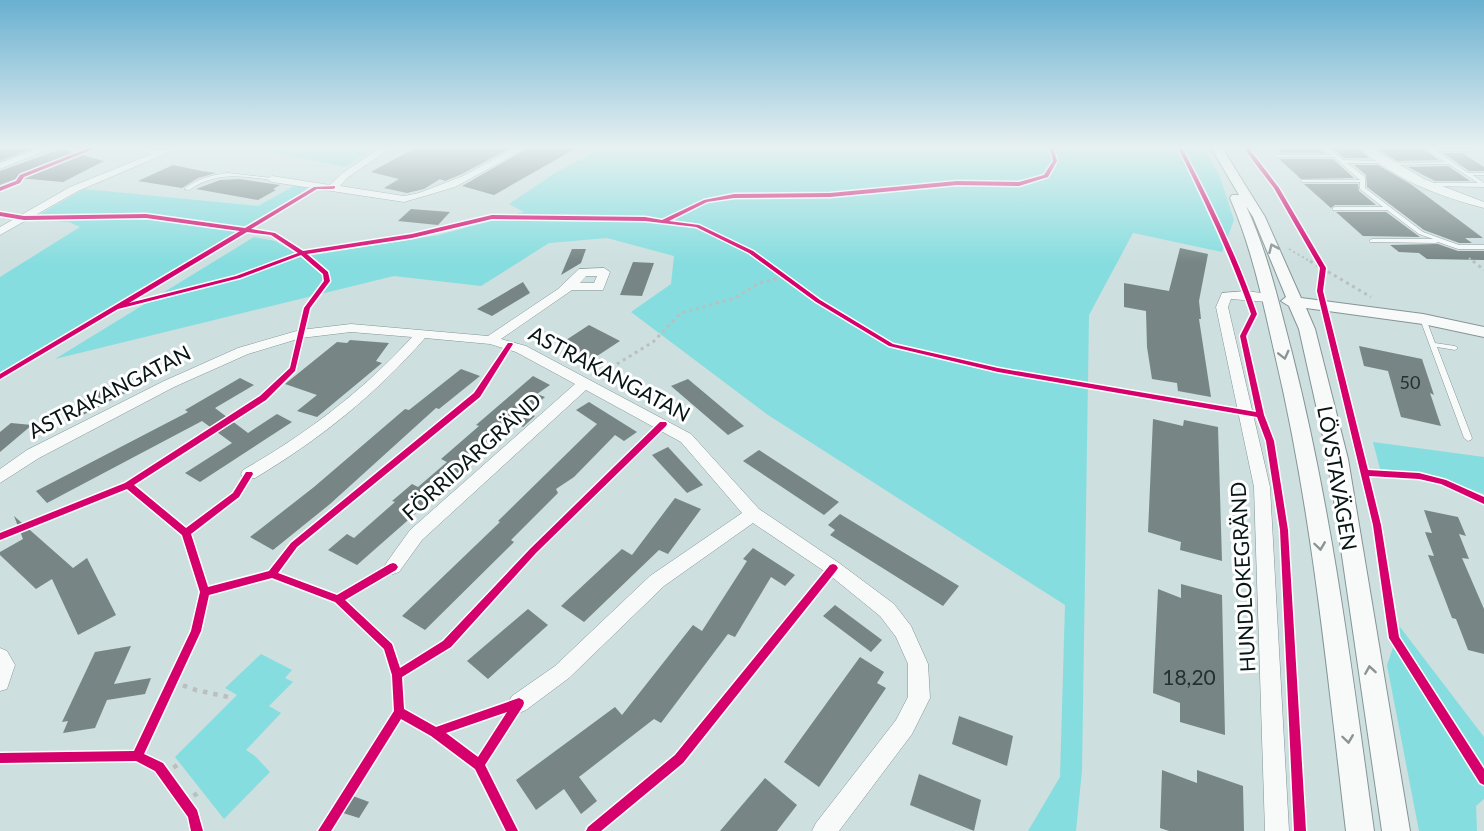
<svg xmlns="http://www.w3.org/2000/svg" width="1484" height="831" viewBox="0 0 1484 831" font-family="Lato,sans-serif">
<rect width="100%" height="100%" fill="#cddfdf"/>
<g fill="#86dddf">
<polygon points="239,146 378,146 345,167"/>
<polygon points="607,146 1203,146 1220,177 1234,220 1222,252 1133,233 1089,315 1082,770 1076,831 1028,831 1060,777 1065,605 768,415 631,312 671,284 674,256 607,238 549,243 481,286 394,276 55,359 254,237 275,241 302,257 439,235 524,212 509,204 555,173"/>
<polygon points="294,186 306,187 306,190 0,373 0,277 80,227 69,222 31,219 84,189 258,206"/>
<polygon points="1373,442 1484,457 1484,494 1420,473 1380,469"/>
<polygon points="1400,627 1484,737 1484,799 1476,806 1477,831 1419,831 1387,665"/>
<polygon points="261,654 292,670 285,678 293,682 269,706 281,713 246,750 255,756 270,772 224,819 175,757 237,695 225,688"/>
</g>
<g fill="#778585">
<polygon points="10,146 33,146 36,147 0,161 0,150"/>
<polygon points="418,146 514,146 462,174 445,181 440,179 424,189 407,193 384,188 399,179 371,172"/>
<polygon points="532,146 580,146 494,195 462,186"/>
<polygon points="1289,146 1319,146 1325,153 1282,153 1276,148 1291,148"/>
<polygon points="1330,146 1356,146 1369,158 1344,158"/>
<polygon points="1373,146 1421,146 1438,160 1397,161"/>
<polygon points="61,149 104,161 63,182 18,178 0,185 0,171"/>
<polygon points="1443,153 1462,153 1484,167 1484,171 1469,171"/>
<polygon points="1279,159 1333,159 1354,178 1301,179"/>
<polygon points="173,165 202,171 216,173 198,178 182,188 138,181"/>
<polygon points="1354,165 1378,165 1412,185 1483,238 1465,238 1472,243 1459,243 1424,230 1367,187 1366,175"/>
<polygon points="1448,166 1470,181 1435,181 1408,167"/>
<polygon points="239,179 280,185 273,189 276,190 258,200 196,189 220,180"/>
<polygon points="1304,184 1358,184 1359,191 1376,205 1335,205 1331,208"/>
<polygon points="411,209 450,212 438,225 398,221"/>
<polygon points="1336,212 1386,212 1420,237 1363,236"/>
<polygon points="1438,244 1458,251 1484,251 1484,260 1427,259 1419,253 1399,252 1390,245"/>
<polygon points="1180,248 1208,254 1199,301 1201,319 1199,319 1211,397 1178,391 1177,383 1152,379 1147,347 1146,311 1124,307 1124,283 1169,291"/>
<polygon points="572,249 586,249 581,263 561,275"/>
<polygon points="633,262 654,263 642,296 620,295"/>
<polygon points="523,282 530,293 492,316 477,309"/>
<polygon points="589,325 620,341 591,360 560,344"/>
<polygon points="350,340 389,343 376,361 382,363 317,417 297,411 317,395 285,384 337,342 347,343"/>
<polygon points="1359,346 1422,359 1434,395 1430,393 1441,426 1401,417 1388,371 1364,366"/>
<polygon points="461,369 480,376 439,409 436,408 330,504 273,550 250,537 314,487 405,409 409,410"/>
<polygon points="131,375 137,387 75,419 63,410"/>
<polygon points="533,376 550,385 537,394 545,397 527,413 535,416 523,427 515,423 479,455 481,456 357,565 328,550 347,534 354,538 395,502 392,501 412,484 418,487 447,462 441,459 479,426 476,425"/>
<polygon points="240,378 254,385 215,408 248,433 277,414 292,422 200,482 185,473 232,443 202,421 47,503 36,491 188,412 185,410"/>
<polygon points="688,379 744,426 728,435 671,386"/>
<polygon points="589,402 637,432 624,441 615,435 574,477 556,489 558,493 511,540 514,542 425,630 402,616 500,522 498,521 597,424 576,410"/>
<polygon points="1153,419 1183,426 1184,420 1218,427 1222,561 1180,550 1181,542 1148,532"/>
<polygon points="11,423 32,425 0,452 0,432"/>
<polygon points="668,447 703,485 687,493 652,455"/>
<polygon points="759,450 839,502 824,515 743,461"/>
<polygon points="675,498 701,509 668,554 659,550 584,622 561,606 622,549 632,555"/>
<polygon points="1424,510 1458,517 1466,536 1459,534 1469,559 1462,558 1484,609 1484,654 1468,650 1456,619 1452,618 1428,555 1434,556 1425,532 1432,533"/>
<polygon points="840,514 959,586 943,606 830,535 835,530 828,525"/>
<polygon points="14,516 73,568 87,558 116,615 78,635 52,579 36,589 0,555 0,552 23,539"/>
<polygon points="753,548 795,575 785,586 771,577 735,637 728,634 661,723 654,719 579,777 597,801 581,814 564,789 536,810 516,780 615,707 622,715 693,625 702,631 747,561 743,559"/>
<polygon points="1181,584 1222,595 1225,735 1180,722 1180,703 1153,693 1158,589 1181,598"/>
<polygon points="835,605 882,640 871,652 823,616"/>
<polygon points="528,609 548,625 488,679 467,661"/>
<polygon points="131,646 114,684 151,678 145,694 107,700 95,728 63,733 68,721 62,722 95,652"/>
<polygon points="860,657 884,672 877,683 886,688 819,787 784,762"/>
<polygon points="959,716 1013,736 1007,766 952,744"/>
<polygon points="1162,770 1197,783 1197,770 1243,786 1244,831 1169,831 1160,828"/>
<polygon points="919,774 981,800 974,831 910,805"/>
<polygon points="765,778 797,805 777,831 720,831"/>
<polygon points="353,796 369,802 359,818 343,813"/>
</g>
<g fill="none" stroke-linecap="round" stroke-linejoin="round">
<defs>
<g id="service">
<polygon points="1321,146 1326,146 1343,160 1385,161 1385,163 1347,163 1365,177 1365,188 1423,232 1459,245 1484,245 1484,249 1458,249 1438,242 1436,243 1370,242 1369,241 1372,239 1433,239 1419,234 1387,210 1333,210 1333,208 1335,207 1383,207 1360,189 1360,182 1301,182 1301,181 1303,180 1360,180 1334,157 1275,157 1273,156 1275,155 1331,155"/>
<polygon points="1423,146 1429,146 1432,149 1475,149 1475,150 1473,151 1436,151 1468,173 1484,173 1484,175 1473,175 1484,183 1484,187 1429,186 1429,184 1431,183 1478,183 1449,164 1389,165 1387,164 1389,163 1445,162"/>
<path d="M228 173 272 178 274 179 272 180C239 176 218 171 189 190L184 189C197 179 211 175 228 173Z"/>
<polygon points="1423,317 1426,319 1435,343 1455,346 1458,348 1455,350 1437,347 1472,438 1471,440 1468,441 1464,438 1420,319"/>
</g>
<g id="minor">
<polygon points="44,146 57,146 0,169 0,163"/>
<path d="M126 146C137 146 150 150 160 150 167 150 175 146 183 146L78 191 0 235V227L70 187 152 154Z"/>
<polygon points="383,146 394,146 347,178 340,186 404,196 419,193 463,176 519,146 530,146 455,187 404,202 272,182 267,179 272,176 330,185 341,174"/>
<path d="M1358 146H1368L1424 179 1484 202V208C1441 197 1390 178 1358 146Z"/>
<path d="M604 268 610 272 603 290H572L501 339 526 346 691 434 759 509 839 563 894 604 911 626 928 664 930 698 912 734 839 831H812L816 823 896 720 908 697V664L896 637 880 616 827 573 753 523 664 586 569 678 526 710 519 713 512 710 508 703 512 696 555 666 650 576 742 513 681 442 586 390 422 540 399 572 393 574 387 572 384 567 387 562 410 530 575 384 516 352 490 344 425 338C376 394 319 440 255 478H243L241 474 243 470C306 434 363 391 412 337L351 332 301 338 248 354 174 387 39 458 0 483V469L27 450 164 381 238 348 300 330 351 324 488 336 558 289 579 269ZM586 276H597L594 283H580Z"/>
<polygon points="1246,291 1269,294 1275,298 1269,302 1231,299 1228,307 1270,487 1289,831 1265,831 1254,487 1216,307 1222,293"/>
<polygon points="0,648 7,651 15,665 7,689 0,691"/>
</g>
<path id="tertiary" d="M1210 146H1221L1265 217 1301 298 1423 314 1484 327V337L1423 324 1306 308 1315 329 1348 459 1410 831H1382L1328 459 1299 329 1289 306 1281 301 1286 297 1253 217 1246 206C1268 253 1279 304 1292 353 1332 510 1352 671 1374 831H1346C1327 672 1312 511 1275 355 1263 302 1252 248 1230 198L1232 195H1239Z"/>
</defs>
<use href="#service" stroke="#869494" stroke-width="1"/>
<use href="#minor" stroke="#869494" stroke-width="1"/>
<use href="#tertiary" stroke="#869494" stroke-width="2"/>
<g stroke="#babfbf" stroke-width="2" stroke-dasharray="2 3" stroke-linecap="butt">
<polyline points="1289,249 1313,263"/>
<polyline points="1469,258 1475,263"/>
</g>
<g stroke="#babfbf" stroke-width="3" stroke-dasharray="3 4" stroke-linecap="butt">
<polyline points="1310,261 1371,297"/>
<polyline points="1473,261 1484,270"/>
<polyline points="599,375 653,342 681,313 735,298 759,283 784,277"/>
</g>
<g stroke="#babfbf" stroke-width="4.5" stroke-dasharray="4.5 6" stroke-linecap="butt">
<polyline points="173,682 196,690 233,698"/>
<polyline points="165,774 180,763"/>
<polyline points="185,802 202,790"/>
</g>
<use href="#service" fill="#f8fafa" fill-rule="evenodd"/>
<use href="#minor" fill="#f8fafa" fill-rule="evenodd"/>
<use href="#tertiary" fill="#f8fafa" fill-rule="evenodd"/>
<defs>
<g id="cycleway">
<polygon points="94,146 101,146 24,177 20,183 0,191 0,187 16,181 20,175"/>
<path d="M1049 146H1053L1057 161 1048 177 1019 186 957 185 830 197 734 198 707 202 669 221 699 225 753 251 820 300 893 344 998 368 1256 412 1240 336 1251 314C1231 256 1205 201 1177 146H1181C1210 201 1237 256 1257 314L1246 336 1264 415 1274 441 1288 530 1306 831H1294L1280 530 1266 441 1257 417 998 372 889 346 816 302 749 253 696 227 645 221 492 219 412 238 307 254 328 272 330 281 310 308 295 371 266 400 134 485 186 528 233 493 246 472H252L253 474 239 497 191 534 208 587 269 571 291 543 474 393 508 343H512L513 344 480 397 297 547 278 573 337 595 390 564 393 563 396 564 398 567 396 570 345 600 392 644 400 668 443 641 530 549 660 422H666L667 424 666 426 536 553 451 647 402 677 404 709 436 727 519 698 523 700 524 703 523 706 485 765 518 831H506L475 769 431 736 401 719 331 831H318L394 711 392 675 384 649 335 602 272 578 209 595 201 631 144 754 163 763 197 810 203 831H191L188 817 155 771 136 761 0 763V753L134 751 191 631 200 592 182 535 127 489 0 540V533L125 483 260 396 290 368 304 308 324 281 323 274 301 255 240 278 118 309 0 379V374L240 231 146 218 24 220 0 216V212L24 216 146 214 245 228 314 187 335 186V188L333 189H317L251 229 275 233 303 251 412 234 492 215 645 217 662 220 704 200 734 194 830 193 957 181 1019 182 1044 175 1053 161ZM247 232 271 235 298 253 236 276 129 303ZM507 712 478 757 446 733Z"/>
<polygon points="1242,146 1247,146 1279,188 1326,268 1323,291 1368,470 1419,473 1446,480 1484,497 1484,504 1441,484 1419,479 1369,476 1381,525 1399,637 1484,769 1484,785 1480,783 1389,638 1373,525 1317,291 1320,268 1274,188"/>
<polygon points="833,564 836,565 838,568 836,571 683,763 601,831 586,831 588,827 675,755 830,565"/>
</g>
</defs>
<use href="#cycleway" stroke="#fff" stroke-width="3"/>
<use href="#cycleway" fill="#d6006c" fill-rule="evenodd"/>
</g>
<defs><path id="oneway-chevron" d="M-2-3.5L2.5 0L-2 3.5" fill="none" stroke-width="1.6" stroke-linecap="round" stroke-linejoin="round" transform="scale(1.5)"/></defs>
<g stroke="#8c9393">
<use href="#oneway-chevron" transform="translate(1273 248) rotate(-114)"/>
<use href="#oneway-chevron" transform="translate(1284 355) rotate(76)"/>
<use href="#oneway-chevron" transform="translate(1320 546) rotate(82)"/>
<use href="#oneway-chevron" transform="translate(1370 670) rotate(-99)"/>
<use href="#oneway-chevron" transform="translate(1348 739) rotate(82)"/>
</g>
<linearGradient id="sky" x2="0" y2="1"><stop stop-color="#69b0d0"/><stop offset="0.56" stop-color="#e8f1f1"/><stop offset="1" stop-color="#e8f1f1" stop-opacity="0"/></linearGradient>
<rect width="1484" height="263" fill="url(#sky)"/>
<g text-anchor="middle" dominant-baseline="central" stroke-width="6" stroke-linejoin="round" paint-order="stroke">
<g font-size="18" fill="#243131">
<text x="1410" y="382">50</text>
</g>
<g font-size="21" fill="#081515" stroke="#fff">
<text transform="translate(610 373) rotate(28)">ASTRAKANGATAN</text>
<text transform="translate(109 391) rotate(-27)">ASTRAKANGATAN</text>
<text transform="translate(471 456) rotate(-42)">FÖRRIDARGRÄND</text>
<text transform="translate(1338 478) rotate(80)">LÖVSTAVÄGEN</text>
<text transform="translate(1242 577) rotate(-93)">HUNDLOKEGRÄND</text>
</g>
<g font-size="21" fill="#243131">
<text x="1189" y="676">18,20</text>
</g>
</g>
</svg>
